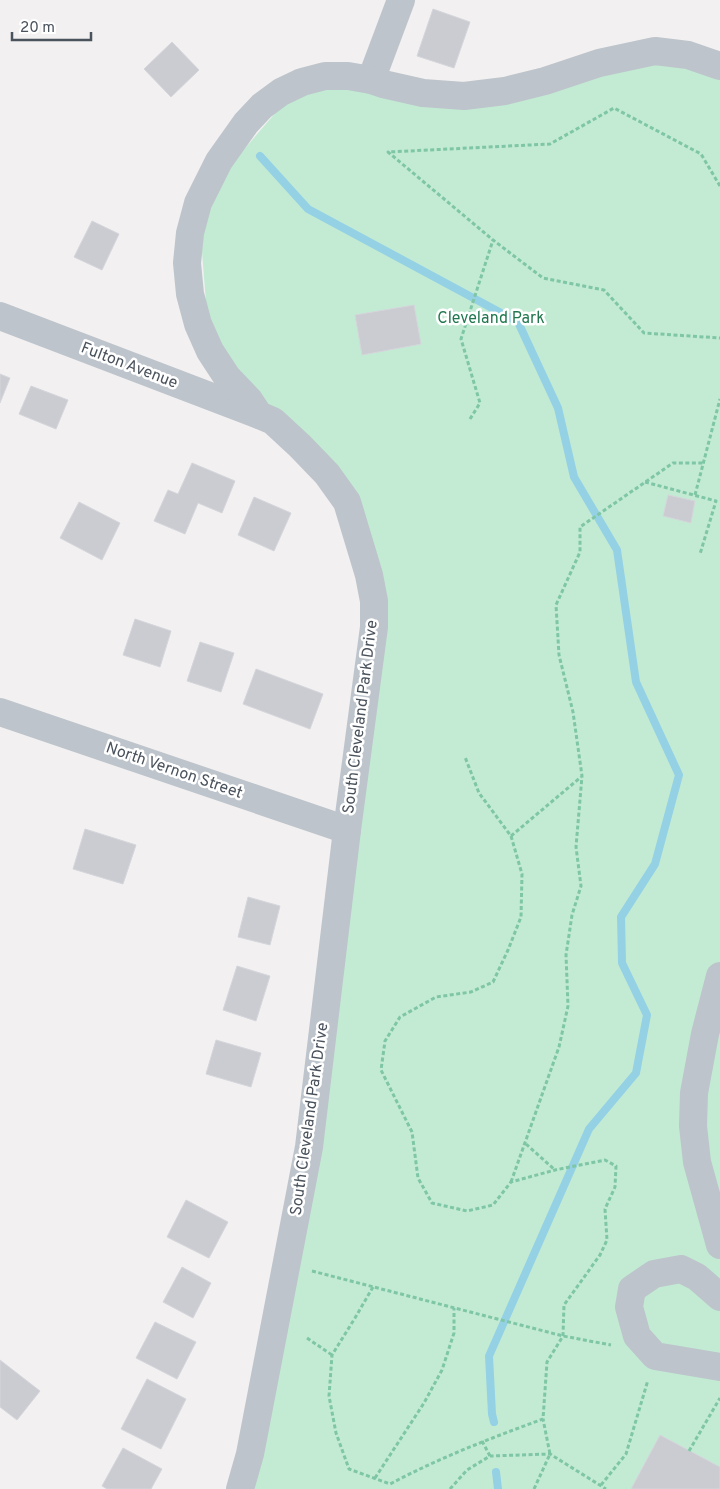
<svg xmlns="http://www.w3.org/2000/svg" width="720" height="1489" viewBox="0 0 720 1489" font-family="Overpass,sans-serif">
<rect width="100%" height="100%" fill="#f2f0f0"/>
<polygon fill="#c3ebd4" points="688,55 720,72 720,1489 229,1489 262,1396 374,627 347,502 210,351 198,203 302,82 505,91"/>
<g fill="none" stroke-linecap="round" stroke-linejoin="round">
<g stroke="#94d1e4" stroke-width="8">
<polyline points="260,156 308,209 518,322 558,408 574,477 617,550 636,682 679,775 655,864 621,917 622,963 647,1015 636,1073 589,1129 489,1356 492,1414 494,1422"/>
<polyline points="496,1472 498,1489"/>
</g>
</g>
<g fill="#cbccd2" stroke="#d5d6db">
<polygon points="433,9 470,22 454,68 417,56"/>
<polygon points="172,42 199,70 171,97 144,69"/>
<polygon points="92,221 119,234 102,270 74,257"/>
<polygon points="414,305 421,344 362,355 355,315"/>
<polygon points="0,374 10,378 0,403"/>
<polygon points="31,386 68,400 56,429 19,414"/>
<polygon points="192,463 235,481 222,513 198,503 185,534 154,521 168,490 178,494"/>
<polygon points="668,495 695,501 691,523 663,516"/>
<polygon points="254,497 291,513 274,551 238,535"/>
<polygon points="79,502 120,523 102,560 60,538"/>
<polygon points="135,619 171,631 160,667 123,655"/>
<polygon points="200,642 234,653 221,692 187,681"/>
<polygon points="256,669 323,694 310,729 243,704"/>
<polygon points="85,829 136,845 123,884 73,869"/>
<polygon points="248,897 280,906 270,945 238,937"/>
<polygon points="237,966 270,976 256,1021 223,1010"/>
<polygon points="216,1040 261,1053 251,1087 206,1074"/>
<polygon points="186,1200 228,1222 209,1258 167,1237"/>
<polygon points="182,1267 211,1283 193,1318 163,1302"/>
<polygon points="155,1322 196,1342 177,1379 136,1358"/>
<polygon points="0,1360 40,1391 17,1420 0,1407"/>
<polygon points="147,1379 186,1399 161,1449 121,1429"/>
<polygon points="660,1435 720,1467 720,1489 631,1489"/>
<polygon points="123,1448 162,1469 151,1489 107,1489 102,1486"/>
</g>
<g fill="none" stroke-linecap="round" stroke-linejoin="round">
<g stroke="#7ec6a5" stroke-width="3" stroke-dasharray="4 2.5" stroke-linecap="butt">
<polyline points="720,186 701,154 614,108 550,144 388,152 493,240 543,278 604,290 644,333 720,338"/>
<polyline points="470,419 480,403 461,339 493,240"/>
<polyline points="645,482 716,501 700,554"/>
<polyline points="695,495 720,399"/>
<polyline points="511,836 581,777"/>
<polyline points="526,1144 555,1170"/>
<polyline points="511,1182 559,1047 568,1006 566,955 572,915 581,886 576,847 582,776 573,712 559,655 556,605 580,552 580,527 673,463 703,463"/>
<polyline points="312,1271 563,1336 611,1345"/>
<path d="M373 1287 355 1318 332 1355 329 1396 336 1433 349 1469 390 1484C439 1458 491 1438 543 1419L547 1362 563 1336 564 1305 600 1255 607 1240 605 1209 615 1187 616 1166 605 1160 555 1170 511 1182 493 1205 467 1211 432 1203 418 1178 412 1132 381 1070 385 1041 400 1017 436 997 471 992 493 982 508 950 521 917 522 874 511 836 479 793 465 757"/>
<polyline points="307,1338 332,1355"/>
<polyline points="482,1441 490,1456"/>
<polyline points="689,1451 720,1398"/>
<polyline points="375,1478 424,1403 442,1370 454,1333 454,1308"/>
<polyline points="601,1485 626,1454 648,1380"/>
<polyline points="450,1489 467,1470 490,1456 550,1454 606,1489"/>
<polyline points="534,1489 550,1454 543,1419"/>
</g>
<g stroke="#bdc4cb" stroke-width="28">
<polyline points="371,80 401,0"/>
<polyline points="0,316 259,415"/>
<polyline points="0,712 347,830"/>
<polyline points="720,976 705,1034 694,1093 693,1126 697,1162 720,1245"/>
<polyline points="720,1297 697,1277 681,1269 654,1274 632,1289 629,1307 637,1336 655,1356 720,1367"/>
<polyline points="240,1489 250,1454 309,1147 347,830 374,627 374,601 369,575 347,502 327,474 300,446 273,421 259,415 249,400 227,377 210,351 198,324 190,294 187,263 190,233 198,203 219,161 246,123 262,106 281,92 302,82 325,76 348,76 371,80 383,84 423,93 464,96 505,91 545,81 599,63 655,51 688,55 720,66"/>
</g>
</g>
<g text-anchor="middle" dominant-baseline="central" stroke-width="5" stroke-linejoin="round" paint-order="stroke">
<g font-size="16" fill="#20774e" stroke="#fff">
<text x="491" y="319">Cleveland Park</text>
</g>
<g font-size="16" fill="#4a525c" stroke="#fff">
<text transform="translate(129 366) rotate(21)">Fulton Avenue</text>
<text transform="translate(361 717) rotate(-83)">South Cleveland Park Drive</text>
<text transform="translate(174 771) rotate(19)">North Vernon Street</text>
<text transform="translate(310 1119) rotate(-82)">South Cleveland Park Drive</text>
</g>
</g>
<path d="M12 32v8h79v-8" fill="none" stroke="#4a525c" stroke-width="2.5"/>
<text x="20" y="32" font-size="15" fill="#4a525c" stroke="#ffffff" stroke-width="4" paint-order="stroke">20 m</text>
</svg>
